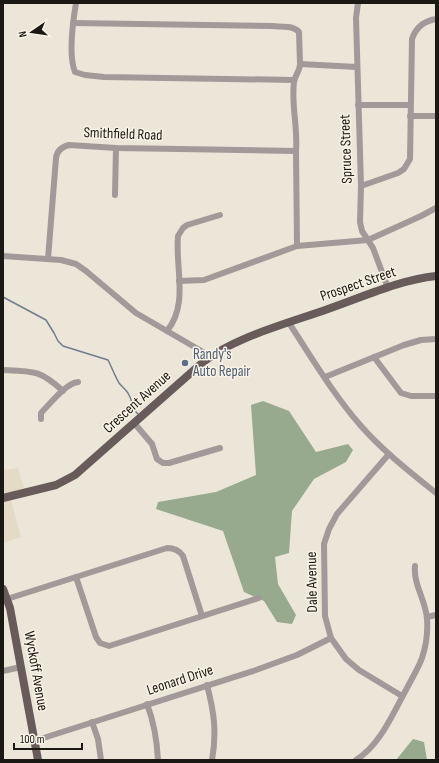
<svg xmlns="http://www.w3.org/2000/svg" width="439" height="763" viewBox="0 0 439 763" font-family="'Sofia Sans Condensed',sans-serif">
<rect width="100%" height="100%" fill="#ebe6d8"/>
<polygon fill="#e3dbc6" points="18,468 24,488 9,493 21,537 3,543 3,470"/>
<g fill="#97aa8e">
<polygon points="263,401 289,411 316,452 348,444 353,450 346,462 314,479 292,511 289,553 275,557 278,584 296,615 292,624 277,622 264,601 244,592 223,531 156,509 158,502 216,492 256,475 251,405"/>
<polygon points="413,739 424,742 427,760 396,760"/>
</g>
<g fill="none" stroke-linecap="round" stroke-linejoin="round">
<path stroke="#707d8e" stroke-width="1.5" d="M3 297 46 320 54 333 58 341 63 346 108 360C112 368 115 376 119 383 122 387 127 390 129 395 133 402 132 409 138 414"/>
<g stroke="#a19a99" stroke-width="6">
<path d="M76 3C73 21 68 55 75 72L85 75 104 77 294 80"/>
<polyline points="358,3 356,18 361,186 360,222 362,231 373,248 388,288"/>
<path d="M73 23 272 26C281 27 293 25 299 32L300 64C300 71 295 75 294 82 291 104 298 128 296 151L297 246"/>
<polyline points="300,64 357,67"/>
<polyline points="358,105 410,105"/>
<polyline points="410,116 436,116"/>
<path d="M361 186 398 173 404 169 410 159 412 39C416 27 424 21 436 19"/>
<polyline points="115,195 116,148"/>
<polyline points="3,256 61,260 76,264 86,271 136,313 210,356"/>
<path d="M48 259 56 158C57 151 61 147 69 145L116 148 296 151"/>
<polyline points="179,281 204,280 297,246 368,240 421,216 436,208"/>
<path d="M289 323C312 358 333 394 361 426 383 451 410 472 436 493"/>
<path d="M167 331C189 304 175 268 178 236L183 228 187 225 220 215"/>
<polyline points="374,357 401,393 411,396 436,396"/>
<path d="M3 370C33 371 40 370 63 391"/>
<polyline points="325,377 404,345 421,340 436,339"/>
<path d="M41 419V413C50 404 66 383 78 382"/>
<polyline points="135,424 152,444 157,459 163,463 169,463 220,448"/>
<polyline points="389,454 337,514 329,529 324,544 325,616 331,638 346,659 359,670 402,696"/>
<polyline points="76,577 96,637 100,643 109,646 259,598"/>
<path d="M7 599 167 548C174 548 179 550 183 556L202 616"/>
<polyline points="427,617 436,615"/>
<polyline points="3,671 21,667"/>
<path d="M207 685C214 712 217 732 212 760"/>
<path d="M147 704C154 722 157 741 158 760"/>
<polyline points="92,722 98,739 101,760"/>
<polyline points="34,741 256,670 297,655 331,638"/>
<path d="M356 760C381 744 393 713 407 688 412 678 418 669 422 658 426 646 428 632 427 619 426 601 413 584 415 566"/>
</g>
<g stroke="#685b5a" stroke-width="8">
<path d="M3 498 56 485 75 475 202 363C234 337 289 323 328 309 363 297 399 280 436 276"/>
<polyline points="3,589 10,608 38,760"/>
</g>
</g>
<circle fill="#5c6f8a" stroke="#f9f3e5" stroke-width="1.5" cx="185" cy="363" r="4"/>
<g text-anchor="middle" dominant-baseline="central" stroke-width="3" stroke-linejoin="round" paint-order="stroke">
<g font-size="15" fill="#1b1914" stroke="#f9f3e5">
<text transform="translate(123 134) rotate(2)">Smithfield Road</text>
<text transform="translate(346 149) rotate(-92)">Spruce Street</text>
<text transform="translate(358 284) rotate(-19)">Prospect Street</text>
<text transform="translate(137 402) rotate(-42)">Crescent Avenue</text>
<text transform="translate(312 582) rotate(-91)">Dale Avenue</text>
<text transform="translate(36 671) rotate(80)">Wyckoff Avenue</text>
<text transform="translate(180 680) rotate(-18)">Leonard Drive</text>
</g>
<g font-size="15" fill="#4e5e75" stroke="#f9f3e5" text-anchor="start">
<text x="193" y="354">Randy's<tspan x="193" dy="17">Auto Repair</tspan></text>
</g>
</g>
<rect width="439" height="763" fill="none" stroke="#1b1914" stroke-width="8"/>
<g transform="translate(32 32) rotate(257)" stroke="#f9f3e5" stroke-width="3" paint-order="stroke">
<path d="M0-3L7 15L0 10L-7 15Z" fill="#1b1914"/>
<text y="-6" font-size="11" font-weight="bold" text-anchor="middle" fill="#1b1914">N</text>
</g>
<path d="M14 743v6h68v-6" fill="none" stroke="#1b1914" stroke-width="2"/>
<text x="20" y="743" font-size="12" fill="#1b1914" stroke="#f9f3e5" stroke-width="3" paint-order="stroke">100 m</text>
</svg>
